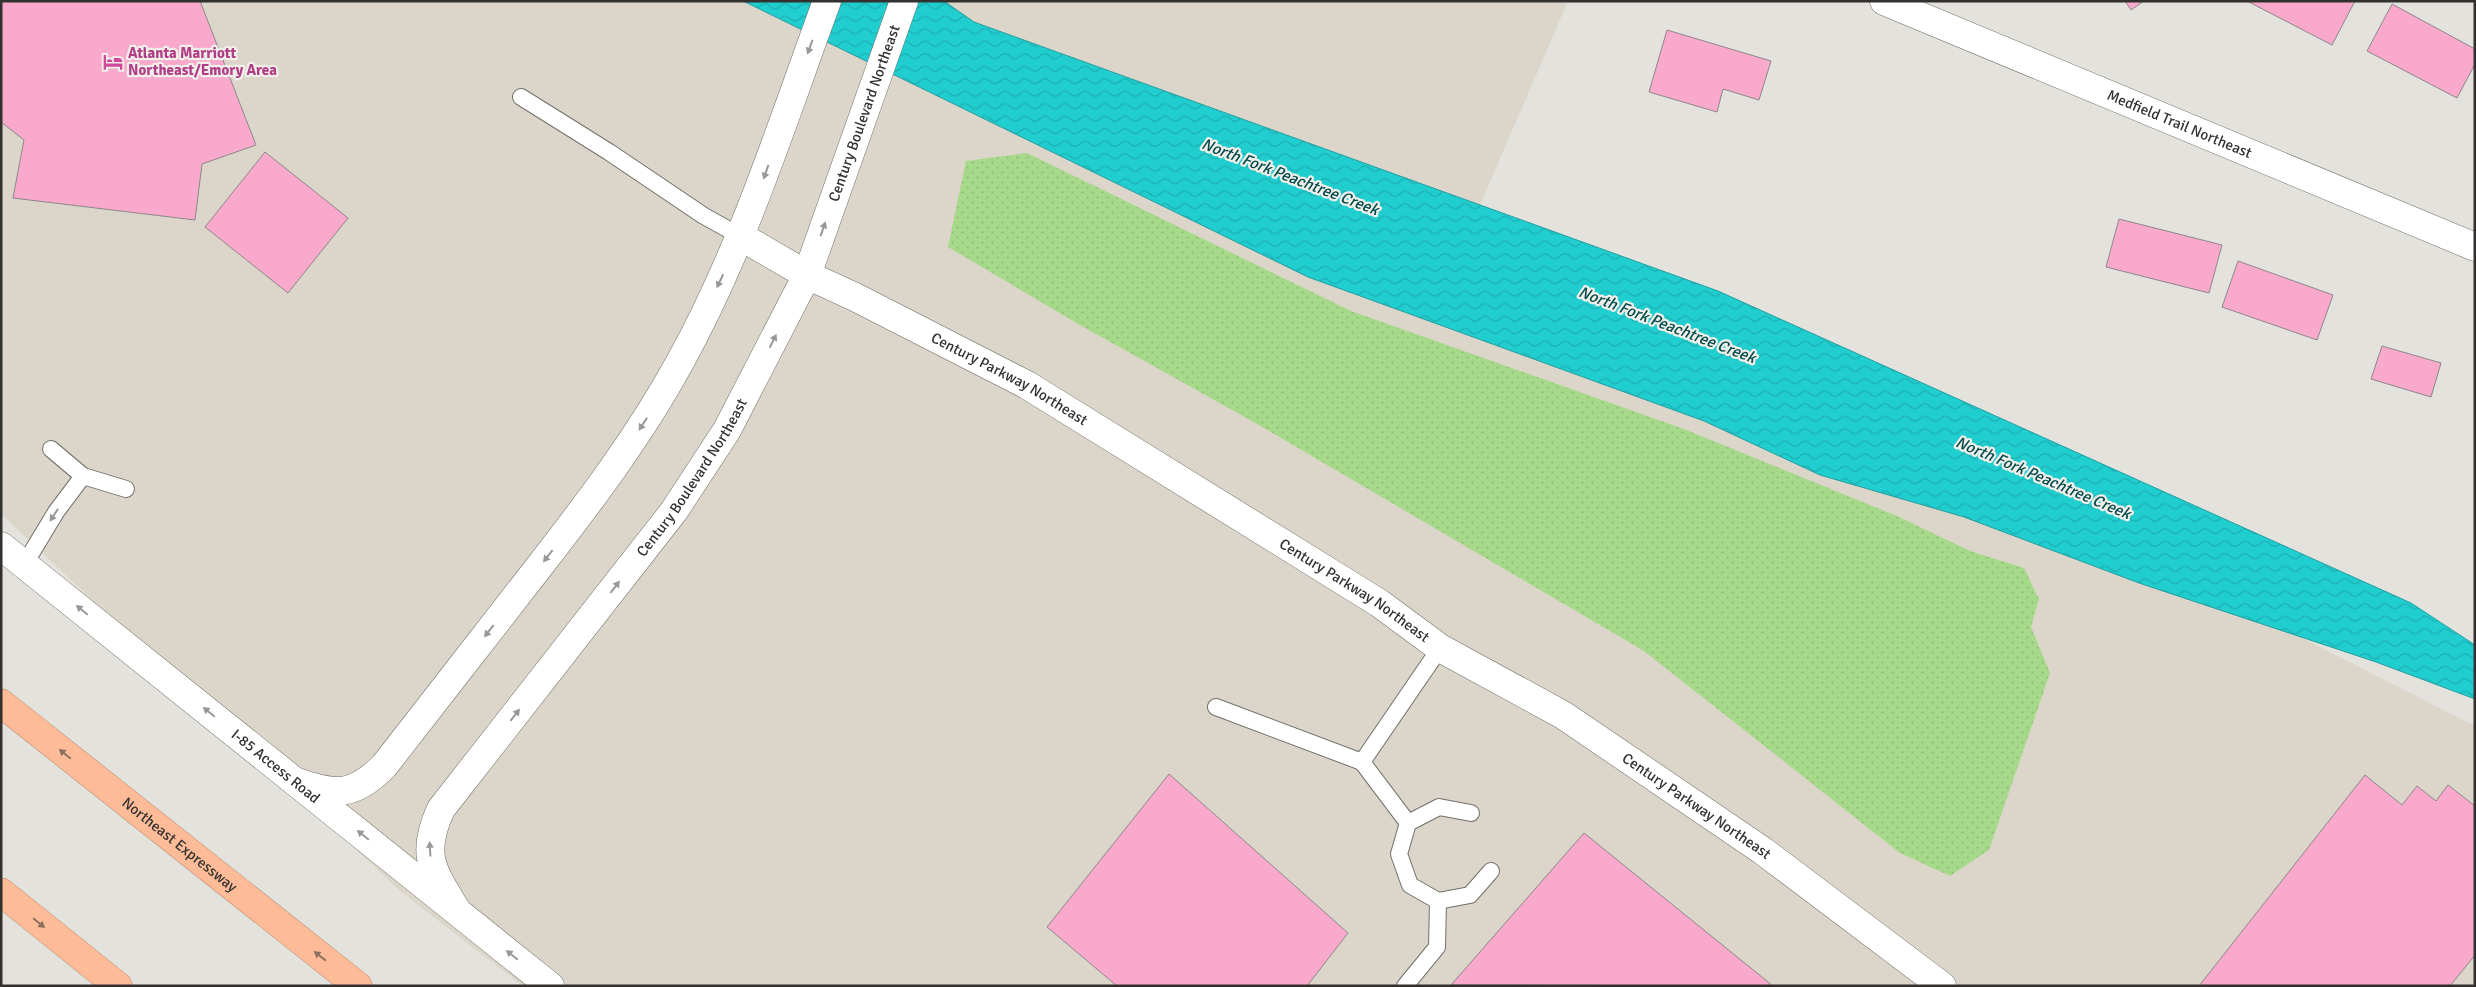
<svg xmlns="http://www.w3.org/2000/svg" width="2476" height="987" viewBox="0 0 2476 987" font-family="Signika,sans-serif">
<defs>
<pattern id="park-dots" width="8" height="8" patternUnits="userSpaceOnUse" patternTransform="scale(1.25)"><rect width="8" height="8" fill="#a7d98b"/><path d="M2 2h.1M6 6h.1" fill="none" stroke="#90bb78" stroke-width="1.8" stroke-linecap="round"/></pattern>
<pattern id="water-waves" width="16" height="10" patternUnits="userSpaceOnUse" patternTransform="scale(1.25)"><rect width="16" height="10" fill="#20cdcf"/><path d="M0 5q4-4 8 0t8 0" fill="none" stroke="#1db0b2"/></pattern>
</defs>
<rect width="100%" height="100%" fill="#e4e2dc"/>
<polygon fill="#dbd6c9" points="1,1 1568,1 1475,217 2475,726 2475,986 523,986 400,891 1,514"/>
<polygon fill="url(#park-dots)" points="1027,153 1351,311 1684,429 1897,516 1970,551 2024,568 2039,599 2031,627 2050,673 1989,850 1950,876 1900,853 1644,651 1259,425 1080,325 948,247 966,161"/>
<polygon fill="url(#water-waves)" stroke="#259e9f" points="743,1 944,1 974,22 1718,291 2411,603 2475,645 2475,699 2376,662 2139,583 1964,517 1820,475 1704,421 1308,277"/>
<g fill="#f9a9cb" stroke="#8d878a">
<polygon points="1,1 200,1 256,145 202,164 195,220 13,198 24,140 1,122"/>
<polygon points="2125,1 2144,1 2131,10"/>
<polygon points="2247,1 2355,1 2332,45"/>
<polygon points="2392,4 2475,49 2475,64 2457,98 2367,51"/>
<polygon points="1667,30 1771,61 1759,100 1723,89 1717,112 1649,92"/>
<polygon points="265,152 348,218 288,293 205,227"/>
<polygon points="2119,219 2222,245 2209,293 2106,267"/>
<polygon points="2238,261 2333,295 2317,340 2222,307"/>
<polygon points="2382,346 2441,363 2431,397 2371,379"/>
<polygon points="1169,774 1348,933 1307,986 1117,986 1047,927"/>
<polygon points="2365,775 2402,805 2417,786 2436,801 2448,785 2475,806 2475,955 2450,986 2199,986"/>
<polygon points="1584,833 1773,986 1451,985"/>
</g>
<g fill="none" stroke-linecap="round" stroke-linejoin="round">
<defs>
<g id="lane">
<polyline points="521,97 609,152 704,216 740,236"/>
<polyline points="51,449 83,476 126,489"/>
<polyline points="24,565 56,512 83,476"/>
<polyline points="1216,707 1362,762"/>
<polyline points="1471,813 1439,807 1408,823 1399,854 1410,885 1438,901 1470,895 1491,871"/>
<polyline points="1408,823 1362,762 1440,648"/>
<polyline points="1405,986 1437,947 1438,901"/>
</g>
<g id="street">
<path id="s1" d="M1884 1 2475 247"/>
<path id="s2" d="M740 236 807 275 855 297 1027 385 1379 603 1440 648 1563 715 1763 851 1942 986"/>
<path d="M297 782C336 796 354 796 384 766 434 701 485 637 535 572 588 504 639 437 680 362 743 248 782 123 827 1"/>
<path id="s3" d="M456 909C432 870 420 854 441 809L674 511 727 430 807 275 904 1"/>
</g>
<g id="secondary">
<path id="s4" d="M1 546 550 986"/>
</g>
<g id="highway">
<path id="s5" d="M1 703 358 986"/>
<polyline points="1,892 118,986"/>
</g>
</defs>
<use href="#lane" stroke="#72706b" stroke-width="18"/>
<use href="#street" stroke="#72706b" stroke-width="29"/>
<use href="#secondary" stroke="#72706b" stroke-width="29"/>
<use href="#highway" stroke="#b68b73" stroke-width="29"/>
<use href="#lane" stroke="#fff" stroke-width="16"/>
<use href="#street" stroke="#fff" stroke-width="28"/>
<use href="#secondary" stroke="#fff" stroke-width="28"/>
<use href="#highway" stroke="#fdbc97" stroke-width="28"/>
</g>
<defs><path id="oneway-solid" d="M-6-.8H1V-3.2L6.5 0L1 3.2V.8H-6Z" transform="scale(1.25)"/></defs>
<g fill="#989897">
<use href="#oneway-solid" transform="translate(810 47) rotate(110)"/>
<use href="#oneway-solid" transform="translate(766 172) rotate(109)"/>
<use href="#oneway-solid" transform="translate(823 229) rotate(-71)"/>
<use href="#oneway-solid" transform="translate(720 281) rotate(115)"/>
<use href="#oneway-solid" transform="translate(773 341) rotate(-64)"/>
<use href="#oneway-solid" transform="translate(643 424) rotate(123)"/>
<use href="#oneway-solid" transform="translate(54 515) rotate(123)"/>
<use href="#oneway-solid" transform="translate(548 556) rotate(128)"/>
<use href="#oneway-solid" transform="translate(615 587) rotate(-52)"/>
<use href="#oneway-solid" transform="translate(82 610) rotate(-141)"/>
<use href="#oneway-solid" transform="translate(489 631) rotate(128)"/>
<use href="#oneway-solid" transform="translate(209 712) rotate(-141)"/>
<use href="#oneway-solid" transform="translate(515 715) rotate(-52)"/>
<use href="#oneway-solid" transform="translate(363 835) rotate(-141)"/>
<use href="#oneway-solid" transform="translate(430 849) rotate(-93)"/>
<use href="#oneway-solid" transform="translate(512 955) rotate(-141)"/>
</g>
<g fill="#8d705e">
<use href="#oneway-solid" transform="translate(65 754) rotate(-141)"/>
<use href="#oneway-solid" transform="translate(39 923) rotate(39)"/>
<use href="#oneway-solid" transform="translate(320 956) rotate(-142)"/>
</g>
<defs>
<symbol id="hotel-bare" viewBox="-9 -9 18 18"><path d="M-6-4.5h1.5V1H6V5H4.5V3h-9V5H-6ZM-4 0a1.8 1.8 0 1 1 3.6 0ZM.5 0V-2.5h3Q6-2.5 6 0Z" fill="#d1479c" stroke="#f1efea" stroke-width="2.5" paint-order="stroke"/></symbol>
</defs>
<g fill-rule="evenodd">
<use href="#hotel-bare" x="99" y="48" width="28" height="28"/>
</g>
<g text-anchor="middle" dominant-baseline="central" stroke-width="4.5" stroke-linejoin="round" paint-order="stroke">
<g font-size="15" font-weight="bold" fill="#b23c85" stroke="#f1efea" text-anchor="start">
<text x="128" y="53">Atlanta Marriott<tspan x="128" dy="17">Northeast/Emory Area</tspan></text>
</g>
<g font-size="15" fill="#32312f" stroke="#f1efea">
<text stroke="none"><textPath href="#s3" startOffset="929">Century Boulevard Northeast</textPath></text>
<text stroke="none"><textPath href="#s1" startOffset="320">Medfield Trail Northeast</textPath></text>
<text stroke="none"><textPath href="#s2" startOffset="305">Century Parkway Northeast</textPath></text>
<text stroke="none"><textPath href="#s3" startOffset="524">Century Boulevard Northeast</textPath></text>
<text stroke="none"><textPath href="#s2" startOffset="710">Century Parkway Northeast</textPath></text>
<text stroke="none"><textPath href="#s4" startOffset="352">I-85 Access Road</textPath></text>
<text stroke="none"><textPath href="#s2" startOffset="1115">Century Parkway Northeast</textPath></text>
<text stroke="none"><textPath href="#s5" startOffset="228">Northeast Expressway</textPath></text>
</g>
<g font-size="16" font-style="italic" fill="#014a4b" stroke="#f1efea">
<text transform="translate(1290 177) rotate(21)">North Fork Peachtree Creek</text>
<text transform="translate(1667 325) rotate(21)">North Fork Peachtree Creek</text>
<text transform="translate(2043 478) rotate(23)">North Fork Peachtree Creek</text>
</g>
</g>
<rect width="2476" height="987" fill="none" stroke="#32312f" stroke-width="5"/>
</svg>
